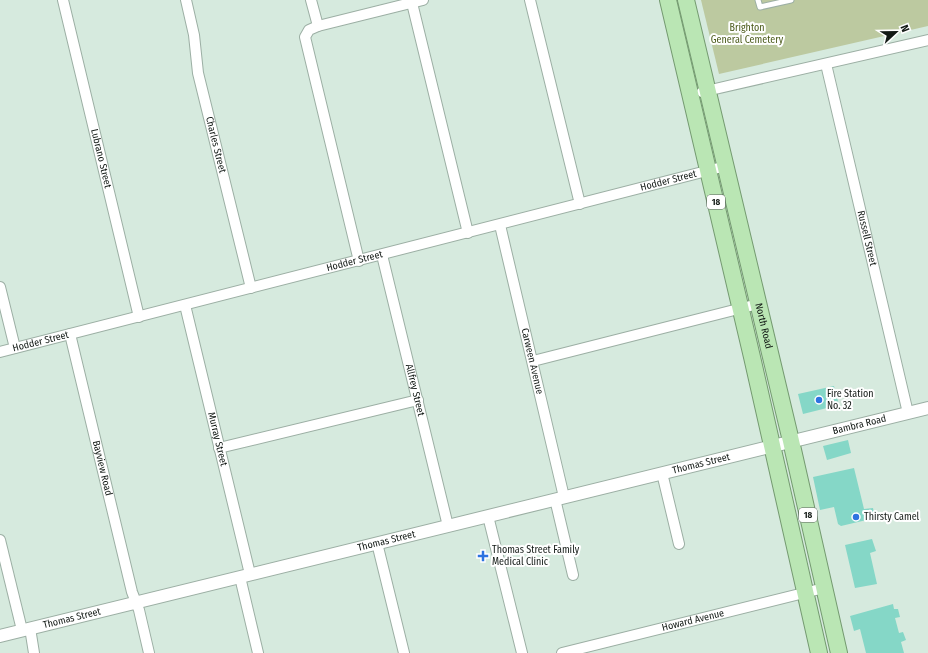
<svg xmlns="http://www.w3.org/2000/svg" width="928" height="653" viewBox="0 0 928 653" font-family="'Fira Sans Condensed',sans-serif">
<rect width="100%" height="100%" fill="#d6eade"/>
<polygon fill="#bcc9a0" points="701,0 928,0 928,26 719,74"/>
<g fill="#85d7c7">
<polygon points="834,386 839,405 803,414 798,394"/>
<polygon points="848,440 851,453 827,460 823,446"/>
<polygon points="854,468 864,509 873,508 875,518 841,526 838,524 834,507 820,510 813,477"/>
<polygon points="872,539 876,551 870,553 877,584 855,588 845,545"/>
<polygon points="893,604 894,609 898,609 900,617 895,618 899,633 903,632 906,640 901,642 904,653 866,653 860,629 854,631 850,616"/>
</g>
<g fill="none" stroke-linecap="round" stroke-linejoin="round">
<defs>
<polyline id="service" points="758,0 760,7 791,0"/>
<g id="minor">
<path id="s1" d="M63 0 139 317"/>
<path id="s2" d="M186 0 194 35 198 73 251 288"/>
<polyline points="311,0 318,26"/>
<polyline points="530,0 580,204"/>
<polyline points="412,3 468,233"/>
<path id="s3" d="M826 64 908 413"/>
<polyline points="702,92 928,40"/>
<path id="s4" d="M500 225 564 497"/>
<path id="s5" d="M382 255 448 526"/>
<polyline points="359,261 305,37 309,30 318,26 423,0"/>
<polyline points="0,287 15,348"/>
<path id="s6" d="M185 305 250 574"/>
<path id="s7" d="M70 334 132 592 139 610 149 653"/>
<path id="s8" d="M0 352 726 166"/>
<polyline points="533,361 758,304"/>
<polyline points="219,448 418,400"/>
<polyline points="662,473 679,544"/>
<polyline points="555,499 573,575"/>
<polyline points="488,516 522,653"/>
<polyline points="0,540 22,630"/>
<polyline points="377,543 404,653"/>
<polyline points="240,577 258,653"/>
<polyline points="30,628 34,653"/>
<path id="s9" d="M562 653 824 588"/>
</g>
<g id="tertiary">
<path id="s10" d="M0 636 928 408"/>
</g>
<g id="trunk">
<polyline points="668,0 752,357 819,653"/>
<path id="s11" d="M686 0 791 441 839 653"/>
</g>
</defs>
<use href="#service" stroke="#9cafa4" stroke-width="7"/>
<use href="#minor" stroke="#9cafa4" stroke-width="12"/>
<use href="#tertiary" stroke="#9cafa4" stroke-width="14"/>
<use href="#trunk" stroke="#749a70" stroke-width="18"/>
<use href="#service" stroke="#fff" stroke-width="5"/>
<use href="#minor" stroke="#fff" stroke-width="10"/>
<use href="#tertiary" stroke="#fff" stroke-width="12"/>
<use href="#trunk" stroke="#bae6b4" stroke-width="16"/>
</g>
<g fill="#2d73e0" stroke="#fff" stroke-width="1.5">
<circle cx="819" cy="400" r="4"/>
<circle cx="856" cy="517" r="4"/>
<path d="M481 550h4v4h4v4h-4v4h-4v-4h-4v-4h4z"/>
</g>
<g text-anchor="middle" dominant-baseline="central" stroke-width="4" stroke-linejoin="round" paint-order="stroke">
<g fill="#fff" stroke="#595e5b" stroke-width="1">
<rect x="707" y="195" width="18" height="14" rx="3"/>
<rect x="799" y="508" width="18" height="14" rx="3"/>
</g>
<g font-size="9" font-weight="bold" fill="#121915">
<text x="716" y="202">18</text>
<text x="808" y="515">18</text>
</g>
<g font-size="10" fill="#4b5b1b" stroke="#fff">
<text x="747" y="28">Brighton<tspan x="747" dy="12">General Cemetery</tspan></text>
</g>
<g font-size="10" fill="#121915" stroke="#fff">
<text stroke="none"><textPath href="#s2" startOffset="148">Charles Street</textPath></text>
<text stroke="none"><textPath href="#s1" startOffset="163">Lubrano Street</textPath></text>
<text stroke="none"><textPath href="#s8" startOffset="690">Hodder Street</textPath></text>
<text stroke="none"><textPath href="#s3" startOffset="179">Russell Street</textPath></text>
<text stroke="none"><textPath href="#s8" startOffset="366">Hodder Street</textPath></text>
<text stroke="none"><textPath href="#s11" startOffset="335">North Road</textPath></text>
<text stroke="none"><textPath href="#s8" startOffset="42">Hodder Street</textPath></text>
<text stroke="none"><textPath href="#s4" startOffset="140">Carween Avenue</textPath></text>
<text stroke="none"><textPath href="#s5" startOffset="139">Allfrey Street</textPath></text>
<text stroke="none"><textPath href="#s10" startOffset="885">Bambra Road</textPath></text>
<text stroke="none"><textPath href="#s6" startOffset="138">Murray Street</textPath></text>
<text stroke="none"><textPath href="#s10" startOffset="722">Thomas Street</textPath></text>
<text stroke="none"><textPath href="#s7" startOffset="138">Bayview Road</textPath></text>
<text stroke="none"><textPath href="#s10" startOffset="398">Thomas Street</textPath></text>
<text stroke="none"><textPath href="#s10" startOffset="74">Thomas Street</textPath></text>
<text stroke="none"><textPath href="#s9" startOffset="135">Howard Avenue</textPath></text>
</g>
<g font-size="10" fill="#121915" stroke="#fff" text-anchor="start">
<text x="827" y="394">Fire Station<tspan x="827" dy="12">No. 32</tspan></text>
<text x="864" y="517">Thirsty Camel</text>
<text x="492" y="550">Thomas Street Family<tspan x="492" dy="12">Medical Clinic</tspan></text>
</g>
</g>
<g transform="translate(896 32) rotate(68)" stroke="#ffffff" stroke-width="3" paint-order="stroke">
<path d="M0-3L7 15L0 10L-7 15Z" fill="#121915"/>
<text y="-6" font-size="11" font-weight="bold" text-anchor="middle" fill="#121915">N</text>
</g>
</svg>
